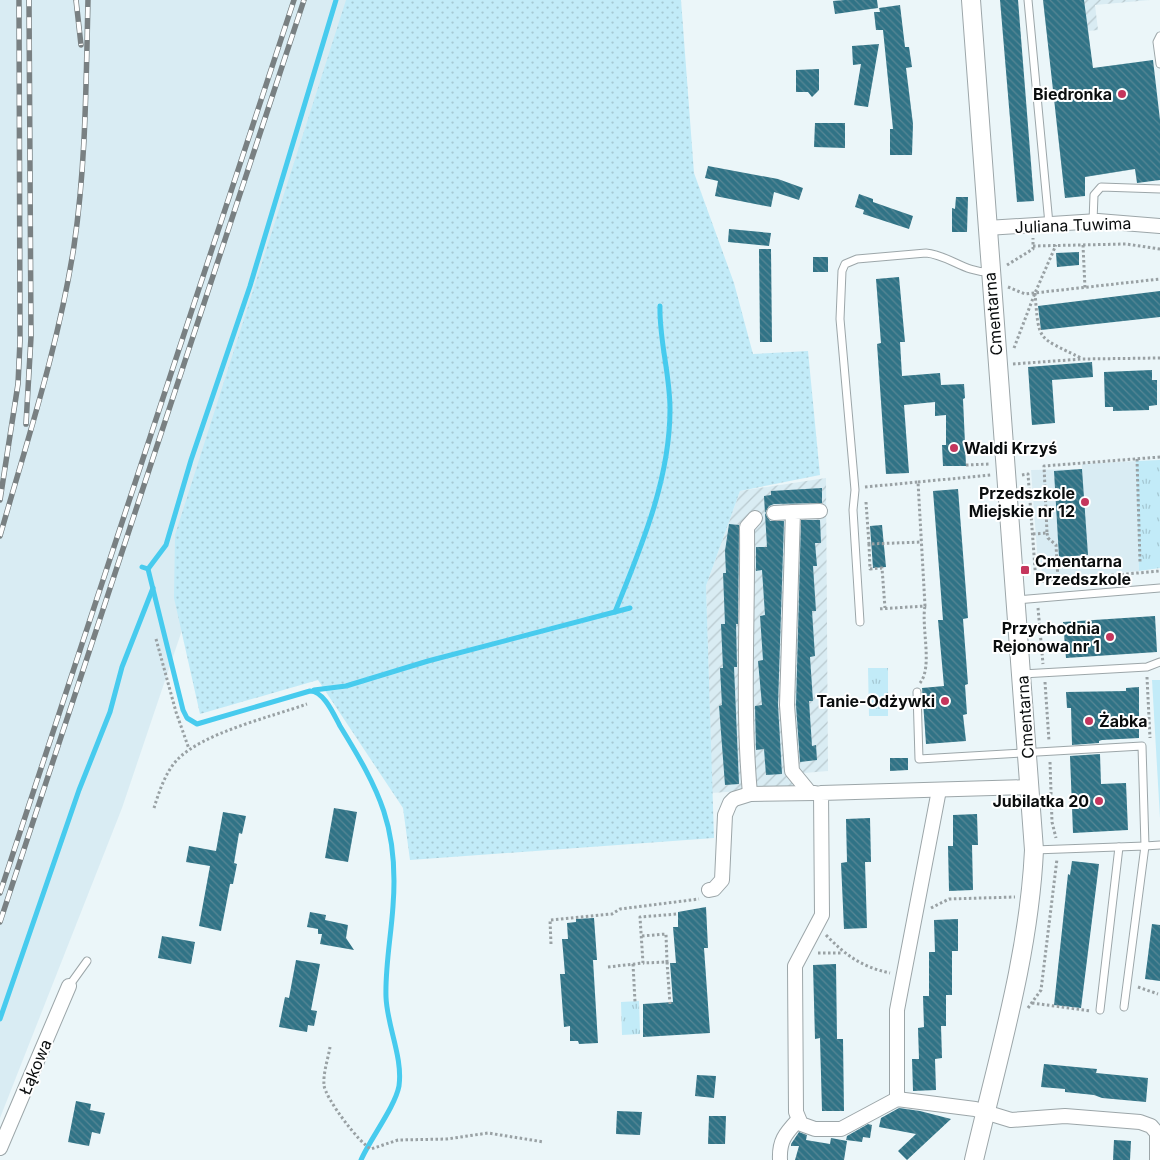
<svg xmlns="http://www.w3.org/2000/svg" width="1160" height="1160" viewBox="0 0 1160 1160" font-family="Inter,sans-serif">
<defs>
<pattern id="industrial-furrows" width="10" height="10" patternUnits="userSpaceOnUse" patternTransform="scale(1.25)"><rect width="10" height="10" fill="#d9ecf3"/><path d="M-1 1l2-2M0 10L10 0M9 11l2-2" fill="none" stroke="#b9c9cf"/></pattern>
<pattern id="grass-dots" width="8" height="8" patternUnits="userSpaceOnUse" patternTransform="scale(1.25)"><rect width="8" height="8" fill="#c2ebf8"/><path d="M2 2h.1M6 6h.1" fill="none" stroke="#a5c8d3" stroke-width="1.8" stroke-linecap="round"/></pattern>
<pattern id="park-tufts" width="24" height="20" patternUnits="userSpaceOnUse" patternTransform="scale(1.25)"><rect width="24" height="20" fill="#c2ebf8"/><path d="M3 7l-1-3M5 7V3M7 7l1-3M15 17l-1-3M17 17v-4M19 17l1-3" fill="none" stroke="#a5c8d3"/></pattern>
<pattern id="building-back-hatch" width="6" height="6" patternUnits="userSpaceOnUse" patternTransform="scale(1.25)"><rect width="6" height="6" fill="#307386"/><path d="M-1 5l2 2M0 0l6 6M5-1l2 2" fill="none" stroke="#588795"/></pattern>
</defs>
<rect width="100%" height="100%" fill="#ebf6f9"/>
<g fill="#d9ecf3">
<polygon points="0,0 384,0 319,224 122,808 0,1118"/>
<polygon points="1136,461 1139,571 1040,579 1039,573 1042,572 1041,564 1038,564 1031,470 1082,469 1082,464"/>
</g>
<g fill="url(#industrial-furrows)">
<polygon points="1065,0 1150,0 1095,5 1098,30 1068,33"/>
<polygon points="826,478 828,771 792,774 793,787 712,793 706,586 740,491"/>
</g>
<polygon fill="url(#grass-dots)" points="346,0 681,0 694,173 734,283 753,354 808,351 820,475 740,491 706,586 714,838 410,860 403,808 318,680 200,714 174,598 175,535"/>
<g fill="url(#park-tufts)">
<polygon points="1160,460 1160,568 1139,571 1136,461"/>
<polygon points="868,668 888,668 888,716 869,716"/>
<polygon points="639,1001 640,1034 622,1035 621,1002"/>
</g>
<polygon fill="#c2ebf8" points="1152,680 1160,680 1160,818"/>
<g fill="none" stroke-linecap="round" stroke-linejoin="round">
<g stroke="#47cbee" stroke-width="5">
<path d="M142 567 148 569 183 710 187 718 197 724 310 691C324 691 334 715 340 726 380 791 399 828 393 906 391 937 385 967 386 997 387 1026 403 1057 399 1086 395 1107 370 1139 361 1160"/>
<polyline points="148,569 166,545 191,460 250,286 336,0"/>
<path d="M615 612C641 547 670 480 670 409 670 374 659 340 660 306"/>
<polyline points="314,690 346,686 428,661 630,608"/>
<polyline points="0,1019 79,790 110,712 122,667 153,588"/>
</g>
</g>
<g fill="url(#building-back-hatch)">
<polygon points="845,0 877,0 878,8 835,14 833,1"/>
<polygon points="1000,0 1018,0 1034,201 1017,202"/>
<polygon points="1043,0 1084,0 1093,68 1153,60 1160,120 1160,180 1137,183 1135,169 1085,177 1085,196 1065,198"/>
<polygon points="900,5 905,47 909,47 912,67 906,68 913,124 912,155 890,155 890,129 893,129 883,30 876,30 874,12 880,12 879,8"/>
<polygon points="879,44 868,107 854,105 861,64 853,65 852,46"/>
<polygon points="819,69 819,90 812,97 808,92 796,92 796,70"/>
<polygon points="815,123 845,123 845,148 814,147"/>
<polygon points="708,166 778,179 803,188 799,200 774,192 771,207 715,196 718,181 705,178"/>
<polygon points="859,194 873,199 873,202 913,216 909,229 863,214 864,210 855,207"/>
<polygon points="956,197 968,197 967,232 952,232 952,208 955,209"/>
<polygon points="729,229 771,233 769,246 728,242"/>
<polygon points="759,249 771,249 772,342 760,342"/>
<polygon points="1079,252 1079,265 1057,267 1056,253"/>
<rect x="813" y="257" width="15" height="15"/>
<polygon points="899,277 905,342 900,342 902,376 940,373 941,385 964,384 965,398 963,399 966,466 943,466 942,445 946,445 946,415 935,416 935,402 904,405 909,473 886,474 877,344 881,343 876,279"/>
<polygon points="1160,291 1160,317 1041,330 1038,306"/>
<polygon points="1092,362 1093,377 1052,380 1055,423 1032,425 1028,367"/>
<polygon points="1152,370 1152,380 1157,380 1157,405 1149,406 1149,410 1113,411 1113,407 1105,407 1104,372"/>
<polygon points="1082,469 1088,555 1059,557 1054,471"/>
<polygon points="822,488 822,503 774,504 769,506 765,513 770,521 784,521 778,705 782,774 766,775 764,749 756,750 755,706 762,705 758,661 763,660 760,616 765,615 762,570 756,571 756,547 767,547 764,496 771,495 771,491"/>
<polygon points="958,489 968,618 963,619 968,684 965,685 967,714 963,715 966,741 926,744 922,688 944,686 938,620 943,620 933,491"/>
<polygon points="801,520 820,520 821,543 815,543 817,566 813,566 816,611 812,611 815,656 810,657 813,701 809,701 812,746 816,745 817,760 800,762 796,705"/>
<polygon points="729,524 739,525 738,624 736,624 737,667 734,667 739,784 725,785 719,706 722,705 720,668 723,668 721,624 725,624 723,573 726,573 725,551"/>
<polygon points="882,525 886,567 873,568 870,526"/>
<polygon points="1155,616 1157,652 1066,658 1063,622"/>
<polygon points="1139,687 1139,738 1102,740 1099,741 1099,743 1072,745 1071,708 1067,708 1066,692 1126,691 1126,688"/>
<polygon points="1100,754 1101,784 1126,783 1128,830 1073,833 1070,756"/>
<polygon points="890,758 908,758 908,770 890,771"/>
<polygon points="334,808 357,812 348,862 325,858"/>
<polygon points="223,812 246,816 242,834 239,833 234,863 237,864 233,884 230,884 221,931 199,926 210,866 186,862 189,846 216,851"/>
<polygon points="977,814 978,845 972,845 973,890 949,891 948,846 953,846 953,815"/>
<polygon points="870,818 871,862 865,862 867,928 844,929 841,863 847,862 846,819"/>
<polygon points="1072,861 1099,864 1081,1008 1054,1005 1068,874 1070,875"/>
<polygon points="706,907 708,948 704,948 710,1033 643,1037 643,1004 673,1002 670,963 676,963 673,927 678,927 678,912"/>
<polygon points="310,912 326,915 325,920 348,925 346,938 354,950 320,944 322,934 318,934 318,929 307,927"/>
<polygon points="594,918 597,960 593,960 598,1043 579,1044 578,1041 570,1041 570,1026 564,1027 560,974 565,974 562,939 568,939 567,923 576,922 576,919"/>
<polygon points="958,919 958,951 952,951 952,995 946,995 946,1026 941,1026 942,1058 935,1059 936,1090 913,1091 912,1059 919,1059 918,1028 924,1027 923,996 929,996 929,952 935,952 934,920"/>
<polygon points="1152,924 1160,925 1160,981 1145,979"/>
<polygon points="162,936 195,942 191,964 158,958"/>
<polygon points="296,960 320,964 311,1010 317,1011 314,1026 308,1025 307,1032 279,1027 285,997 289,998"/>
<polygon points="836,964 837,1039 843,1039 844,1111 822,1111 820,1038 815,1039 813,965"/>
<polygon points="1044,1064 1097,1069 1096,1073 1148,1078 1146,1102 1102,1098 1094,1095 1065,1092 1065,1089 1041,1087"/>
<polygon points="697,1075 716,1076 714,1098 695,1096"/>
<polygon points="76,1101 91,1104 90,1110 105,1113 100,1134 92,1132 89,1146 68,1142"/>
<polygon points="899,1108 920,1111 951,1119 907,1160 898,1151 916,1134 879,1127 881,1118"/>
<polygon points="617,1111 642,1112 640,1135 616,1134"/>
<polygon points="709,1116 726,1116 725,1144 708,1144"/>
<polygon points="868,1124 872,1125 870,1138 863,1137 862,1142 846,1140 847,1136"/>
<polygon points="799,1132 807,1135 806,1140 830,1144 831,1138 847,1141 844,1160 795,1160 799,1146 791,1146 791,1144"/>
<polygon points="1114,1140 1131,1141 1130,1160 1113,1160"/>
</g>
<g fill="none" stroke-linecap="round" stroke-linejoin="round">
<defs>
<g id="service">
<polyline points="1028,0 1049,224"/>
<polyline points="1160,36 1157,42 1160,64"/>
<polyline points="1093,221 1094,195 1101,187 1160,189"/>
<polyline points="1016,600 1160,588"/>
<path d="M860 622 853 510 855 490 840 319 842 271 845 264 857 259 926 253C949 255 965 273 990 272"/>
<polyline points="1022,674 1147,667 1160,662"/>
<polyline points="917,692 919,759 1142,746 1145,846 1160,845"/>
<polyline points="1034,850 1145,846 1124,1007"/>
<polyline points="69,986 87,961"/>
<polyline points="1100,1010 1119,847"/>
</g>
<g id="minor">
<polyline points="987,228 1098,221 1160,226"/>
<polyline points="774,513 793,512"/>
<polyline points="1030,787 821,793 822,915 795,966 796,1112 801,1124 815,1129 841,1129 897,1099 975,1109 1011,1120 1065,1116 1140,1122 1151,1126 1157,1133 1157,1160"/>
<polyline points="810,793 792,771 787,705 793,512 820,511"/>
<path d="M750 794C742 705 748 617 747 527L755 518"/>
<polyline points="709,890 714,889 722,880 725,815 730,803 734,799 750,794 815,793"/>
<polyline points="897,1099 897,1010 939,790"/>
<polyline points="0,1148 69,986"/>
<path d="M780 1160C779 1141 785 1134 798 1120"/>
</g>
<path id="tertiary" d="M971 0 1034 850C1029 956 998 1057 974 1160"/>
</defs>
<use href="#service" stroke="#9ca6a9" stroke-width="9"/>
<use href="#minor" stroke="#9ca6a9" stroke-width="16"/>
<use href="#tertiary" stroke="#9ca6a9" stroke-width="20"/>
<g stroke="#99a1a4" stroke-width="3" stroke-dasharray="2.5 2.5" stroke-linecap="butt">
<polyline points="1083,245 1085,288"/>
<polyline points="1033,246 1126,244 1160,249"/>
<polyline points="1007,265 1033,249 1033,238"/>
<polyline points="1008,287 1025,294 1160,279"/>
<path d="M1035 293C1039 343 1037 336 1081 358"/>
<polyline points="1014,348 1035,293 1056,245"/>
<polyline points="1013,364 1082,359 1160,358"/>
<polyline points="1137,459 1140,562"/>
<polyline points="966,465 990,464"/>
<polyline points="1022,475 1028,474 1036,582 1160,571"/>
<polyline points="918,482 991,475"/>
<polyline points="865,487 918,482 925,606 878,609"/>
<polyline points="866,502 869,544 922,542"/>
<polyline points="1047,533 1048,538 1056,545 1058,580"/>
<polyline points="1033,534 1047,533 1044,466 1160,457"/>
<polyline points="869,544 870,569 882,568 885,608"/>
<polyline points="1038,608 1043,664"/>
<polyline points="156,639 176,712 189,749"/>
<polyline points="1147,677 1150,738"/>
<polyline points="1045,682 1049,741"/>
<path d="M920 683C933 667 921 627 925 606"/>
<polyline points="1050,762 1052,822 1056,838"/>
<path d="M154 808C159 792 165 773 177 760 202 733 271 717 307 704"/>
<polyline points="931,908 949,899 1015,897"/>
<path d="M826 935C845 955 862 967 890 973"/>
<polyline points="642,936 666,934 667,962 643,963"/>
<polyline points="551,944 550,920 612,914 620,909 699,899"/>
<polyline points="818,953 842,953"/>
<polyline points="667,962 670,1004"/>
<polyline points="633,964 635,1002"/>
<polyline points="608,967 643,963 640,917 677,914"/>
<polyline points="1138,987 1158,994"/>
<polyline points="1032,1003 1091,1011"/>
<polyline points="1028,1008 1041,990 1057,859"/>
<path d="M330 1047C328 1059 323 1073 324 1085 325 1098 360 1144 371 1149L398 1140 447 1139 488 1133 544 1142"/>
</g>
<use href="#service" stroke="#fff" stroke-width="7"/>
<use href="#minor" stroke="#fff" stroke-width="14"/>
<use href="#tertiary" stroke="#fff" stroke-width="18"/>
<defs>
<g id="rail">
<polyline points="76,0 81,45"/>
<polyline points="26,424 31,337 29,0"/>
<polyline points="0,500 18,384 20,341 19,0"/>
<path d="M0 536C27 441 59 344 74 246 86 165 86 82 88 0"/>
<polyline points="0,893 294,0"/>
<polyline points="0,922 304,0"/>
</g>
</defs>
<use href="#rail" stroke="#798082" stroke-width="5.5"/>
<use href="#rail" stroke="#fff" stroke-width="4" stroke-dasharray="11" stroke-linecap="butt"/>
</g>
<g fill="#c5365d" stroke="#fff" stroke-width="2">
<circle cx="1122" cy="94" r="5"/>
<circle cx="954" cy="448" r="5"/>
<circle cx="1085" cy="502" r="5"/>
<rect x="1020" y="565" width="10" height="10" rx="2.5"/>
<circle cx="1110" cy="637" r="5"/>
<circle cx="945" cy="701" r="5"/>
<circle cx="1089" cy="721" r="5"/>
<circle cx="1099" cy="801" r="5"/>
</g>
<g text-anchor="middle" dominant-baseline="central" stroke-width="4" stroke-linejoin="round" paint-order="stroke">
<g font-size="16" font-weight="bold" fill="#0a0d0e" stroke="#fff" text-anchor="end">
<text x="1112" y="94">Biedronka</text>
<text x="964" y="448" text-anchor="start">Waldi Krzyś</text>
<text x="1075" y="493">Przedszkole<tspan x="1075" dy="18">Miejskie nr 12</tspan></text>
<text x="1035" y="561" text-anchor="start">Cmentarna<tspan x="1035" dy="18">Przedszkole</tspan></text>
<text x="1100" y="628">Przychodnia<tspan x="1100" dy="18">Rejonowa nr 1</tspan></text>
<text x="935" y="701">Tanie-Odżywki</text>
<text x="1099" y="721" text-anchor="start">Żabka</text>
<text x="1089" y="801">Jubilatka 20</text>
</g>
<g font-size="16" fill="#0a0d0e" stroke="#fff">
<text transform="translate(1073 225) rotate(-2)">Juliana Tuwima</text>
<text transform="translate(993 314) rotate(-95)">Cmentarna</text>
<text transform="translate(1025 717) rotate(-94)">Cmentarna</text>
<text transform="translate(35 1067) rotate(-67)">Łąkowa</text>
</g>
</g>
</svg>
